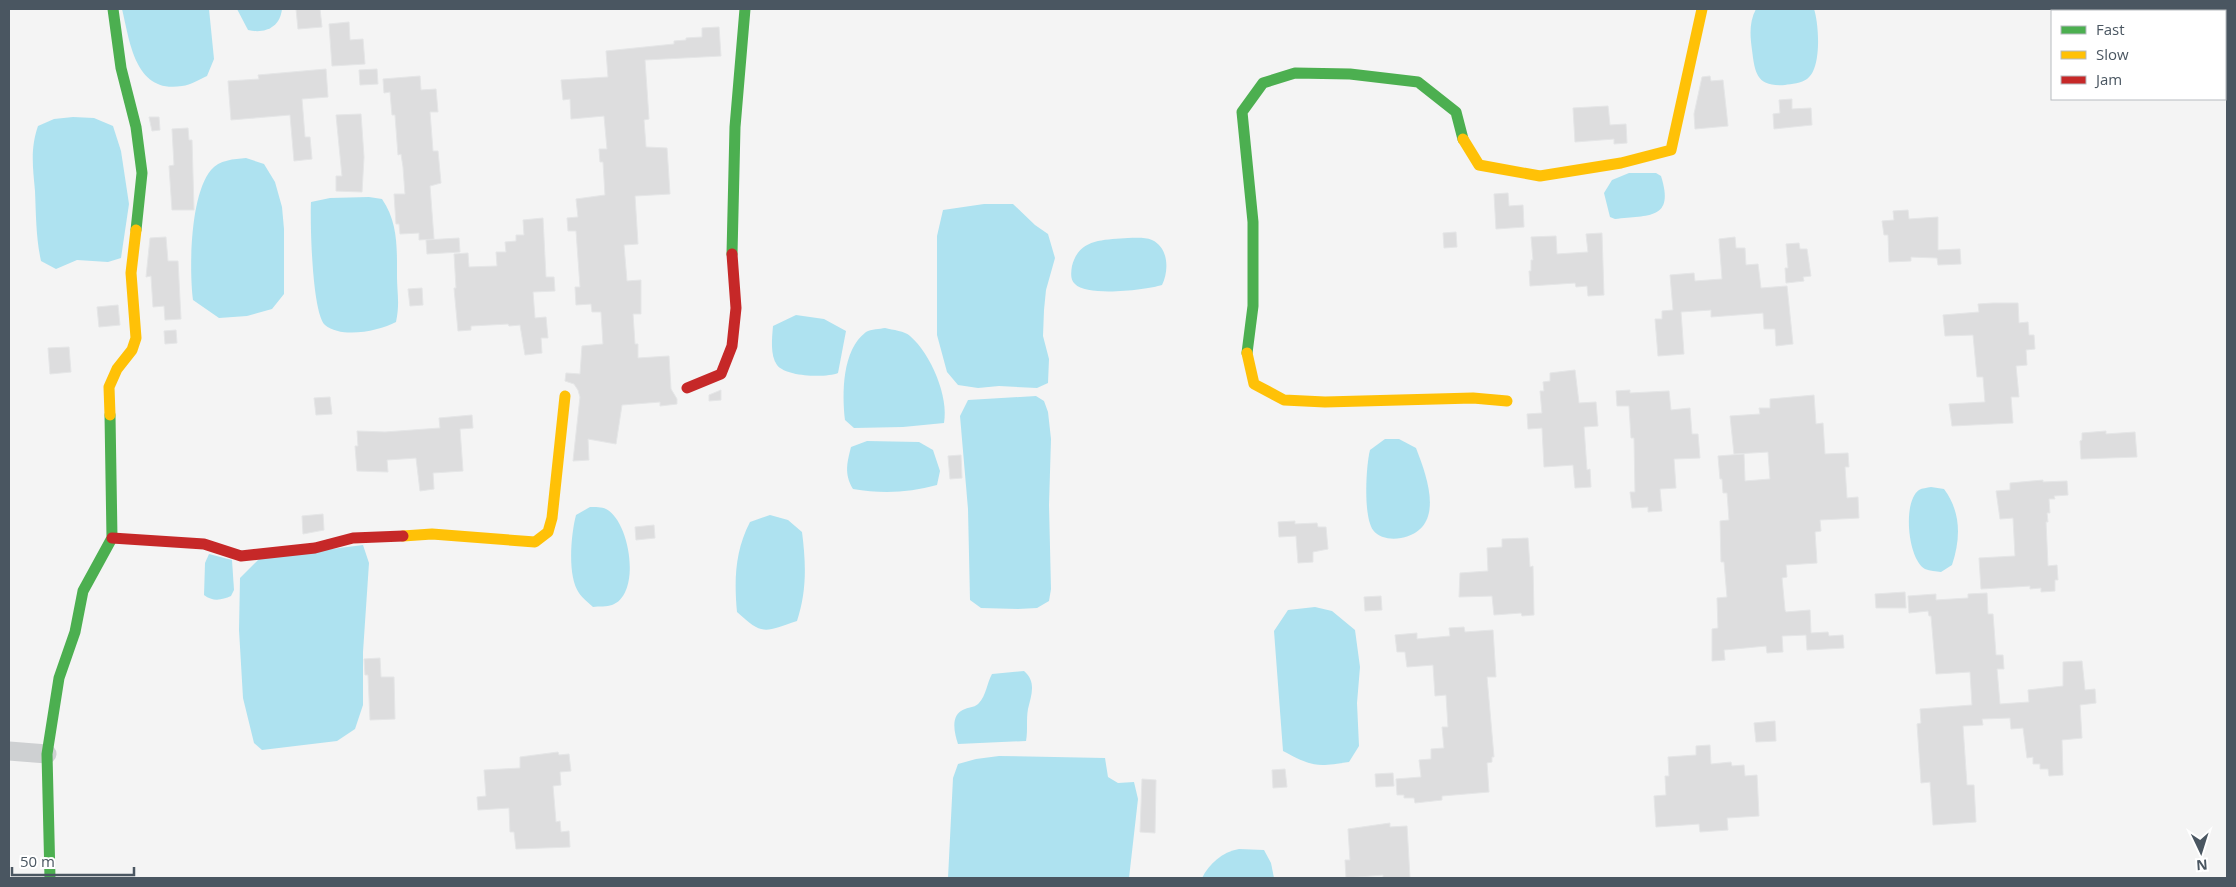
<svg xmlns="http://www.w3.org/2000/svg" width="2236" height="887" viewBox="0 0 2236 887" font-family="'Open Sans',sans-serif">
<rect width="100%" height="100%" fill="#f4f4f4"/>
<g fill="#aee2f0">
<path d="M122 9H209L214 59 207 76C200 79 191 85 182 86 135 94 130 42 122 9Z"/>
<path d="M237 9H282C280 28 264 34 248 30Z"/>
<path d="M1756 9H1814C1819 24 1822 69 1807 79 1802 83 1791 84 1785 85 1757 87 1755 74 1752 50 1750 36 1749 22 1756 9Z"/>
<path d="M73 117 94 118 113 126 121 151 129 204 121 258 108 262 77 260 56 269 41 261C36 238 36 215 35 191 33 168 30 149 38 126L54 119Z"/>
<path d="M246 158 264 164 275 182 282 207 284 229V294L272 309 247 316 219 318 193 300C189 269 190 195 211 170 219 160 234 159 246 158Z"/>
<path d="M1629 173H1656L1661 176C1675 220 1649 215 1615 219L1610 217 1604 193 1612 180Z"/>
<path d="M369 197 382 199C398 222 397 248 397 275 397 293 400 303 396 322 379 331 342 339 325 325 312 313 310 222 311 202L330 198Z"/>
<polygon points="984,204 1013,204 1035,225 1048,234 1055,258 1046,290 1044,310 1043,336 1049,359 1048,383 1037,388 999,386 978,388 958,385 947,372 937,335 937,236 943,210"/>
<path d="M1128 238C1135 238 1145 237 1152 240 1169 248 1169 271 1162 285 1146 290 1087 297 1075 284 1070 280 1071 272 1072 266 1079 238 1104 240 1128 238Z"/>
<path d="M796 315 824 319 846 331 838 373C826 378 786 377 777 365 770 355 772 338 773 326Z"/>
<path d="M885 328C893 330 905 331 910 336 931 354 949 397 944 423L903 427 854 428 845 420C842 393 842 350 866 332 871 329 880 329 885 328Z"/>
<polygon points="1036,396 1044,401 1048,412 1051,439 1049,505 1051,589 1049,601 1037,608 1018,609 981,608 970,600 968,509 960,416 968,400"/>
<path d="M1385 439H1399L1416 448C1428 479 1446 529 1401 538 1391 540 1379 538 1373 530 1363 516 1366 465 1370 450Z"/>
<path d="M867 441 919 442 933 450 940 471 937 485C909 493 881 494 853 489 844 474 847 463 851 447Z"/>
<path d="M1931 487 1944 489C1961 512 1961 538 1952 565L1941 572C1936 571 1930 571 1925 569 1908 560 1902 502 1919 490 1922 488 1927 488 1931 487Z"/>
<path d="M590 507C595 507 602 507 606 509 630 521 642 594 612 605 607 607 599 606 593 607 588 602 582 598 579 593 567 576 571 534 576 515Z"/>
<path d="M770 515 788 520 802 532C806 563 807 591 797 621 764 632 763 636 737 612 734 580 735 551 750 522Z"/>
<polygon points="363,545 369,563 363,652 363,705 355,729 337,741 262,750 254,743 243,698 239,630 240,578 260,558"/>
<path d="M209 554 232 560 234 590 231 596C222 600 213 602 204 595L205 563Z"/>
<path d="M1315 607 1332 611 1355 630 1360 667 1357 703 1359 746 1349 762C1316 767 1313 767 1283 751L1274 631 1288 610Z"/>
<path d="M1024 671C1037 682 1031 696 1028 709 1026 720 1028 730 1026 741L958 744C954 732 950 714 965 709 970 707 976 707 979 703 986 696 987 683 992 674Z"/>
<polygon points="999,756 1105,758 1108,777 1118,783 1134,782 1138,799 1129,878 948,878 953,778 958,764 976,759"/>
<path d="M1239 849 1264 850 1271 863 1274 878H1202C1209 864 1222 852 1239 849Z"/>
</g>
<g fill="#ddddde" stroke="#e5e6e7">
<polygon points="296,9 320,9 322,27 298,29"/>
<polygon points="349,22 350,40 363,39 365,64 332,66 329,24"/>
<polygon points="719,27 721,56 645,60 649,119 644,120 646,147 667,148 670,194 635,196 638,244 624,245 627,281 641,280 641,314 633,314 635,344 638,344 638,358 669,356 671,389 677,399 677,404 660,406 660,402 622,405 616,444 588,439 589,460 573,461 580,397 578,390 574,384 565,381 566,373 580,374 582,346 603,344 601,312 592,312 591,304 576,305 575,287 580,287 576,231 568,231 567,218 578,217 576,199 605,195 603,162 600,162 599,149 607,149 604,116 571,119 570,99 563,100 561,80 608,77 606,51 674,44 674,41 686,40 686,38 702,37 702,28"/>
<polygon points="326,69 328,97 302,99 305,137 310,137 312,159 294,161 290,115 231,120 228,81 259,79 258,75"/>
<polygon points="377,69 378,84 360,85 359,70"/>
<polygon points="420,76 421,90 436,89 438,112 430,112 433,151 438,151 441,183 430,186 434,239 419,240 419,233 400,234 399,224 396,224 394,194 405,194 403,167 401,154 398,155 395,115 392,115 390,92 384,93 383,79"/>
<polygon points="1710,76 1711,81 1723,80 1728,126 1695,129 1694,114 1702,77"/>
<polygon points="1792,99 1792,109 1811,108 1812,125 1774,129 1773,114 1780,113 1779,100"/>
<polygon points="1608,106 1610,125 1626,124 1627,143 1614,144 1614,139 1575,142 1573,108"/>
<polygon points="361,114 364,157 362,192 336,191 336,176 342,176 336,115"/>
<polygon points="149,117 159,117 160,130 152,131"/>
<polygon points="188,128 189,140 192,140 194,210 172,210 169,166 174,165 172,129"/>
<polygon points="1508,193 1509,206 1523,205 1524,227 1496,229 1494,194"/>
<polygon points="1908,210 1909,219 1938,217 1938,250 1960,249 1961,264 1938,265 1937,258 1911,257 1911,261 1889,262 1888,235 1884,235 1882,221 1894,220 1893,211"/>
<polygon points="543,218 546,277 554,277 555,291 533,292 535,318 546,317 548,338 541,338 542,353 525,355 520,325 509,326 508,324 471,326 471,330 458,331 454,288 456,288 454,254 468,253 469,267 497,266 496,252 506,252 505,242 516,241 516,235 524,235 523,220"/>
<polygon points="1456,232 1457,247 1444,248 1443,233"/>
<polygon points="1602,233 1604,295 1588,296 1587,286 1576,287 1575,283 1530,286 1529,271 1531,271 1531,260 1533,260 1531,237 1556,236 1557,254 1588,252 1586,234"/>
<polygon points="166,237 168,261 178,261 181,319 165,320 164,306 153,307 151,276 146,277 150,238"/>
<polygon points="1735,237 1736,248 1745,248 1746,265 1758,264 1761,288 1787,286 1793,344 1776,346 1775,329 1764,329 1763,313 1711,317 1711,310 1681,312 1684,354 1658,356 1655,319 1662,319 1662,311 1673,310 1670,275 1694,273 1695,281 1722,279 1719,239"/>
<polygon points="459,238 460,252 427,254 426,240"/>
<polygon points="1799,243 1800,249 1807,249 1811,276 1803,277 1804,281 1786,283 1785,268 1788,268 1786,244"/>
<polygon points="422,288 423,305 410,306 408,289"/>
<polygon points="1993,303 2018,303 2019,323 2028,322 2029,335 2034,335 2035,349 2026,350 2027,365 2016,366 2019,397 2011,397 2013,423 1952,426 1949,404 1985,402 1983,377 1977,377 1973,335 1945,336 1943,315 1979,312 1978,304"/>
<polygon points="118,305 120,325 99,327 97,307"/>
<polygon points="176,330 177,343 165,344 164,331"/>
<polygon points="69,347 71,372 50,374 48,348"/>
<polygon points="1575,370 1579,403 1596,402 1598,426 1584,427 1587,470 1590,469 1591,487 1575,488 1573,465 1544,467 1542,428 1528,429 1527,414 1542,413 1540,391 1544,391 1543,382 1550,381 1550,373"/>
<polygon points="721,390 721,400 709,401 709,395"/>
<polygon points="1630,390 1630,393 1669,391 1671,410 1690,408 1692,434 1698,434 1700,458 1674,459 1676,488 1660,489 1662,511 1648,512 1648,507 1632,508 1630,492 1635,492 1634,438 1631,438 1629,406 1617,406 1616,391"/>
<polygon points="1814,395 1816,424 1823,423 1825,454 1848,453 1849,467 1845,467 1847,498 1858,497 1859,518 1820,520 1821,531 1815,532 1817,563 1786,565 1787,577 1782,578 1785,610 1786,612 1810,610 1811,633 1828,632 1829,636 1843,635 1844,648 1807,650 1806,635 1782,636 1783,652 1767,653 1766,646 1724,650 1725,660 1712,661 1712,629 1718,628 1717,598 1727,597 1724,562 1721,562 1720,521 1729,520 1727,493 1723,493 1722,479 1720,479 1718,456 1744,454 1745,481 1770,479 1768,452 1734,454 1730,416 1760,414 1759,408 1770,408 1770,399"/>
<polygon points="330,397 332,414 316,415 314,398"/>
<polygon points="472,415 473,428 460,429 463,471 433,473 434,489 420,491 416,458 387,460 388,472 357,471 355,446 358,446 357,431 385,432 440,428 439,418"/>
<polygon points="2106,431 2106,434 2135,432 2137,457 2081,459 2080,441 2082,440 2082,433"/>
<polygon points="961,455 962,478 950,479 948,456"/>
<polygon points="2043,480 2043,482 2067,481 2068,495 2054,496 2055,499 2049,499 2050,513 2047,513 2048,522 2046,522 2048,566 2057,565 2058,580 2055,580 2055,591 2041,592 2041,588 2030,589 2030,586 1981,589 1979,558 2015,556 2013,518 2000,519 1996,491 2010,490 2010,483"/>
<polygon points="323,514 324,530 303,534 302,516"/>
<polygon points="1295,521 1295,524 1317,523 1318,527 1326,527 1328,549 1313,552 1313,562 1298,563 1296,536 1279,537 1278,522"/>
<polygon points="654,525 655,538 636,540 635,527"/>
<polygon points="1528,538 1530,567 1533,566 1534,615 1522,616 1521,613 1494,615 1492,596 1459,597 1460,573 1488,571 1487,548 1502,547 1502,539"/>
<polygon points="1905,592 1906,608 1876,608 1875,594"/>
<polygon points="1987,593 1988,614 1993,614 1996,655 2003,655 2004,669 1997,669 2000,704 2029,702 2028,690 2063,686 2063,662 2082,661 2085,690 2095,689 2096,703 2080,705 2082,738 2062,740 2063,775 2049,776 2048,769 2040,769 2040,764 2033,764 2033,757 2027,758 2023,728 2011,729 2010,718 1982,719 1983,725 1963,726 1967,785 1974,785 1976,822 1933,825 1930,782 1921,783 1917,724 1921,723 1920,709 1972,705 1970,672 1936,674 1931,616 1929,616 1928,611 1909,613 1908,596 1936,594 1936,600 1968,598 1968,594"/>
<polygon points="1381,596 1382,610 1365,611 1364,597"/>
<polygon points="1464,627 1465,632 1493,630 1496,677 1487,677 1494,757 1492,757 1492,762 1487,763 1489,792 1442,796 1442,800 1415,803 1414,798 1404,798 1404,795 1397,795 1396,779 1421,777 1419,760 1431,759 1431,749 1444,748 1442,727 1448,727 1446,695 1435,696 1433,665 1407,667 1405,652 1397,652 1395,635 1417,633 1417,639 1450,636 1449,628"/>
<polygon points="380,658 381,677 394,677 395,719 370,720 368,675 365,675 364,659"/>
<polygon points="1775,721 1776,741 1756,742 1754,723"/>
<polygon points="1710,745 1711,764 1731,762 1732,766 1744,765 1745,776 1757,775 1759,816 1727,818 1728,830 1700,832 1699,824 1656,827 1654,796 1666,795 1665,776 1669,776 1668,757 1696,755 1696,746"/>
<polygon points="558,752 559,755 569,754 571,771 560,772 561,785 553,786 556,822 560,821 561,832 569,831 570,847 516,849 514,832 510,832 509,808 478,810 477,797 486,796 484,770 520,768 520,757"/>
<polygon points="1285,769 1287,787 1273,788 1272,770"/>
<polygon points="1393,773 1394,786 1376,787 1375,774"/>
<polygon points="1142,779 1156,780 1155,833 1140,832"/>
<polygon points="1390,823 1390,827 1407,826 1410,878 1383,878 1383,875 1346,878 1345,860 1350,860 1348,829"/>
</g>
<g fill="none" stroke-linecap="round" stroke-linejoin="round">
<polyline stroke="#ced0d2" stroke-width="19" points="9,751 47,754"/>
<g stroke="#4caf50" stroke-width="11">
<polyline points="113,9 121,68 136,127 142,173 136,230"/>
<polyline points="732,254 735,127 745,9"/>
<polyline points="1247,353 1253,306 1253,222 1242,112 1263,83 1295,73 1350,74 1418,82 1456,112 1463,139"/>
<polyline points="50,878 47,754 59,678 75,632 83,591 112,538 110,415"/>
</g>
<g stroke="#ffc107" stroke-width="11">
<polyline points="1463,139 1479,165 1540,176 1621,163 1671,150 1702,9"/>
<polyline points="1247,353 1254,384 1284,400 1325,402 1473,398 1507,401"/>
<polyline points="110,415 109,387 117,369 132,350 136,338 131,273 136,230"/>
<polyline points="403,536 432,534 535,542 548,532 552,518 565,396"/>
</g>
<g stroke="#c62828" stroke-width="11">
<polyline points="687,388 721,374 732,346 736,308 732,254"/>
<polyline points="112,538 204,544 241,556 315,548 353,538 403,536"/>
</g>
</g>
<rect width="2236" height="887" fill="none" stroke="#4a5661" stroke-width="20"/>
<rect x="2051" y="10" width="175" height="90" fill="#ffffff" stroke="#b7bbc0"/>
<rect x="2061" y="26" width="25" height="8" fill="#4caf50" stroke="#b7bbc0"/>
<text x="2096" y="35" font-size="15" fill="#4a5661">Fast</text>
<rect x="2061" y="51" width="25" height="8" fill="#ffc107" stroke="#b7bbc0"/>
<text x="2096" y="60" font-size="15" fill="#4a5661">Slow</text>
<rect x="2061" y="76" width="25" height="8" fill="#c62828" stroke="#b7bbc0"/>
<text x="2096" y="85" font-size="15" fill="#4a5661">Jam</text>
<g transform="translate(2201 852) rotate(176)" stroke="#ffffff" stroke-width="4" paint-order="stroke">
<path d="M0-4L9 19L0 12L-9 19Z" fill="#4a5661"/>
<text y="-8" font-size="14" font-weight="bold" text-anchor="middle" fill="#4a5661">N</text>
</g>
<path d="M12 867v8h122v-8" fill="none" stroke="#4a5661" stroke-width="2.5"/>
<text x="20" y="867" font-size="15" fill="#4a5661" stroke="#ffffff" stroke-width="4" paint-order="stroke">50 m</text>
</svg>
